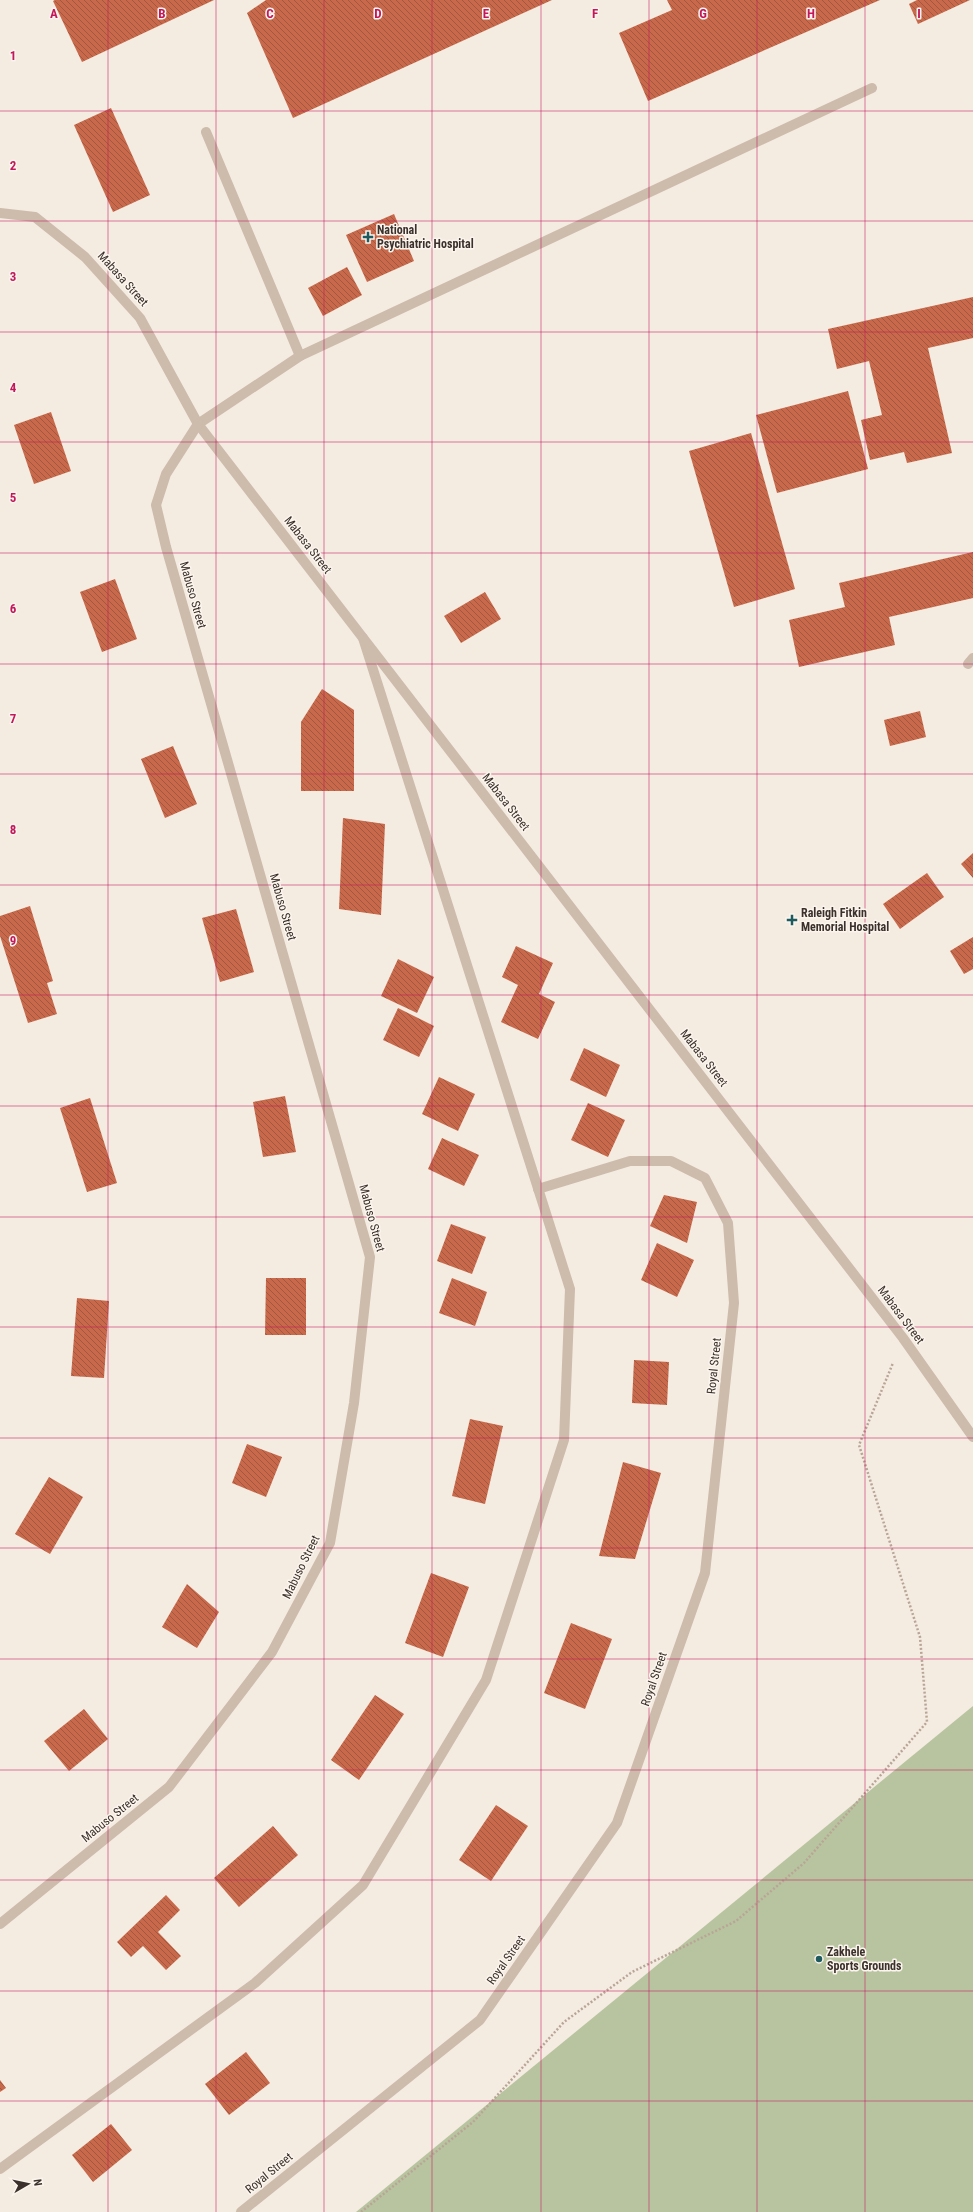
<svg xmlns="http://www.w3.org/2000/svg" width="973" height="2212" viewBox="0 0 973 2212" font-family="'Roboto Condensed',sans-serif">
<defs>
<pattern id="building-back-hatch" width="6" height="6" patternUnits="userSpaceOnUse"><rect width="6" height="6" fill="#c8694b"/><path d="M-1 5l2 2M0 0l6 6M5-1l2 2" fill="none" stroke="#a4573f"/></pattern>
</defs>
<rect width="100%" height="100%" fill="#f4ebe1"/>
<polygon fill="#b8c4a0" points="973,1706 973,2212 356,2212"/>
<g fill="url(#building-back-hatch)">
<polygon points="55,0 214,0 82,62 53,1"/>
<polygon points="266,0 552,0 293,118 247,13"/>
<polygon points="667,0 880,0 648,101 619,33 672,10"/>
<polygon points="917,0 970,0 918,24 909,4"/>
<polygon points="111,108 150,195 113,212 74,125"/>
<polygon points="394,214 414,261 367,282 346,235"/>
<polygon points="347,267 362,295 323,316 308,288"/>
<polygon points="973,297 973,338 928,348 952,453 907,463 904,452 870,460 861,420 882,415 869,361 837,369 828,329"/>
<polygon points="848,391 868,469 777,493 756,415"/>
<polygon points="51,412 71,471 34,484 14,425"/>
<polygon points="751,433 795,589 734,607 689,451"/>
<polygon points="973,552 973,598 889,617 895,645 799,667 789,620 845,607 839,583"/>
<polygon points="115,579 137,639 102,652 80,592"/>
<polygon points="485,592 501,619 461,643 444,616"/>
<polygon points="322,689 354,710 354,791 301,791 301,722"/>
<polygon points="920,711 926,737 890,746 884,720"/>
<polygon points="173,746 197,804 165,818 141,759"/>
<polygon points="343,818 385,824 381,915 339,909"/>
<polygon points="973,853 973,878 961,864"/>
<polygon points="927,873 944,897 900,929 883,904"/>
<polygon points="30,906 53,981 47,983 57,1014 28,1023 0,936 0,916"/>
<polygon points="236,909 254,972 220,982 202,918"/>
<polygon points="973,937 973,969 964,974 950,951"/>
<polygon points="516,946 553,963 539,994 555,1002 538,1039 501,1022 518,985 502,977"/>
<polygon points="398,959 434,977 417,1013 381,996"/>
<polygon points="398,1008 434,1026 419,1057 383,1040"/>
<polygon points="584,1048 620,1065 606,1097 570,1080"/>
<polygon points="439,1077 475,1094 458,1131 422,1114"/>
<polygon points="285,1096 296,1152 263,1157 253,1102"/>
<polygon points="90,1098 117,1183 87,1192 60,1108"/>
<polygon points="588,1103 625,1120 608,1157 571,1140"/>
<polygon points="442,1138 479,1155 464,1186 428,1169"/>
<polygon points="664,1195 697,1202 687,1243 650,1226"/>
<polygon points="451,1224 486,1237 472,1274 437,1261"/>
<polygon points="657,1243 694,1260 677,1297 641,1280"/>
<polygon points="266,1278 306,1278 306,1335 265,1335"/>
<polygon points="452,1278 487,1292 475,1326 439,1313"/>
<polygon points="77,1298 109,1301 104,1378 71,1376"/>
<polygon points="634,1360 669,1362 667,1405 632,1403"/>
<polygon points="470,1419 503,1426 485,1504 452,1496"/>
<polygon points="247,1444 282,1457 266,1497 232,1483"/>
<polygon points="623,1462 661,1473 635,1559 599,1556"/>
<polygon points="49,1477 83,1497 50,1554 15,1534"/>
<polygon points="431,1573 469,1587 443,1657 405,1643"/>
<polygon points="187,1584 219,1612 197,1648 162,1627"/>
<polygon points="571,1623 612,1639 585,1709 544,1693"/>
<polygon points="375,1695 404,1714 359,1780 331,1760"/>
<polygon points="84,1709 108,1739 69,1771 44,1741"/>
<polygon points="496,1805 528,1826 491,1881 459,1860"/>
<polygon points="273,1826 298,1855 239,1907 214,1878"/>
<polygon points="166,1895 180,1910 158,1932 181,1956 166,1970 143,1946 131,1957 117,1942"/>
<polygon points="246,2052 270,2083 229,2115 205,2084"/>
<polygon points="0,2080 6,2088 0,2092"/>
<polygon points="111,2124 132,2150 93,2182 72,2155"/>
</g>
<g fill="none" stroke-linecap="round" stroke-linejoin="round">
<polyline stroke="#b9a596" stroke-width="2.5" stroke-dasharray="2 2" stroke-linecap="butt" points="361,2212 473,2122 564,2022 632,1972 736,1921 804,1863 927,1722 920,1637 859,1445 893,1363"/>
<g stroke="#cdbbac" stroke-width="10">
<polyline points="206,132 300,356"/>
<polyline points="198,424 300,356 872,88"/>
</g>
<g stroke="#cdbbac" stroke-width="10">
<polyline points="0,213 35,217 85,257 140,318 198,424 903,1338 973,1437"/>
<polyline points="968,664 973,658"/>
<polyline points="0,1924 169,1787 272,1652 330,1543 354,1403 370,1257 166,547 156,505 166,474 198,424"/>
<polyline points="0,2169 255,1983 363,1885 486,1680 564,1440 570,1289 363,638"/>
<polyline points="241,2212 480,2020 617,1823 705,1573 734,1303 728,1223 705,1178 671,1161 630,1161 538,1189"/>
</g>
</g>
<path fill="none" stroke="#c2185b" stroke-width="1" stroke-opacity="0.55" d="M108 0V2212M216 0V2212M324 0V2212M432 0V2212M541 0V2212M649 0V2212M757 0V2212M865 0V2212M0 111H973M0 221H973M0 332H973M0 442H973M0 553H973M0 664H973M0 774H973M0 885H973M0 995H973M0 1106H973M0 1217H973M0 1327H973M0 1438H973M0 1548H973M0 1659H973M0 1770H973M0 1880H973M0 1991H973M0 2101H973"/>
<g fill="#1f5a5e" stroke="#fbf5ee" stroke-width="1.5">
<path d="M366 231h4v4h4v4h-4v4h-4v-4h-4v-4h4z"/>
<path d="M790 914h4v4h4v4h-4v4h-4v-4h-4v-4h4z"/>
<circle cx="819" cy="1959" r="4"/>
</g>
<g text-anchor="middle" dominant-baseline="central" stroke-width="3" stroke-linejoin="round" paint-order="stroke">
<g font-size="12" font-weight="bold" fill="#3b302b" stroke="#fbf5ee" text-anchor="start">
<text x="377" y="230">National<tspan x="377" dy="14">Psychiatric Hospital</tspan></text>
<text x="801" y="913">Raleigh Fitkin<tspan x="801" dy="14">Memorial Hospital</tspan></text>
<text x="827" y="1952">Zakhele<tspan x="827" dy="14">Sports Grounds</tspan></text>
</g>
<g font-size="12" fill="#3b302b" stroke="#fbf5ee">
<text transform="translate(123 279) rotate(48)">Mabasa Street</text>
<text transform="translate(308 545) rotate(52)">Mabasa Street</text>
<text transform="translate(193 595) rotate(74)">Mabuso Street</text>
<text transform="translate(506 802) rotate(52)">Mabasa Street</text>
<text transform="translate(283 907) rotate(74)">Mabuso Street</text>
<text transform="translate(704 1058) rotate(52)">Mabasa Street</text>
<text transform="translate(372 1218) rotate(75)">Mabuso Street</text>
<text transform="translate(901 1315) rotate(53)">Mabasa Street</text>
<text transform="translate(714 1366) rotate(-84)">Royal Street</text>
<text transform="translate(301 1567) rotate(-64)">Mabuso Street</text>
<text transform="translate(654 1679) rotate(-71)">Royal Street</text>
<text transform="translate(110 1818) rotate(-39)">Mabuso Street</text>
<text transform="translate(506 1960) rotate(-55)">Royal Street</text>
<text transform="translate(269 2173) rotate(-39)">Royal Street</text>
</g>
</g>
<g font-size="13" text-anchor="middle" font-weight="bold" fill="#c2185b" stroke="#fbf5ee" stroke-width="3" stroke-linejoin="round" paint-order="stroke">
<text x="54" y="18">A</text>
<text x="162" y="18">B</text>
<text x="270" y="18">C</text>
<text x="378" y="18">D</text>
<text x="486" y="18">E</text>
<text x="595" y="18">F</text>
<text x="703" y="18">G</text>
<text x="811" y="18">H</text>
<text x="919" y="18">I</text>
<text x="13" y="60">1</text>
<text x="13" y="170">2</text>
<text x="13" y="281">3</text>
<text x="13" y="392">4</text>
<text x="13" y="502">5</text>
<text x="13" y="613">6</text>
<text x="13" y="723">7</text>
<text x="13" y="834">8</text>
<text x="13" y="945">9</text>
</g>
<g transform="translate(28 2184) rotate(81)" stroke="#fbf5ee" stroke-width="3" paint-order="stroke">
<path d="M0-3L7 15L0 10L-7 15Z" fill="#3b302b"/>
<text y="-6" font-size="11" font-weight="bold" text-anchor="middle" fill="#3b302b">N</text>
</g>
</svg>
